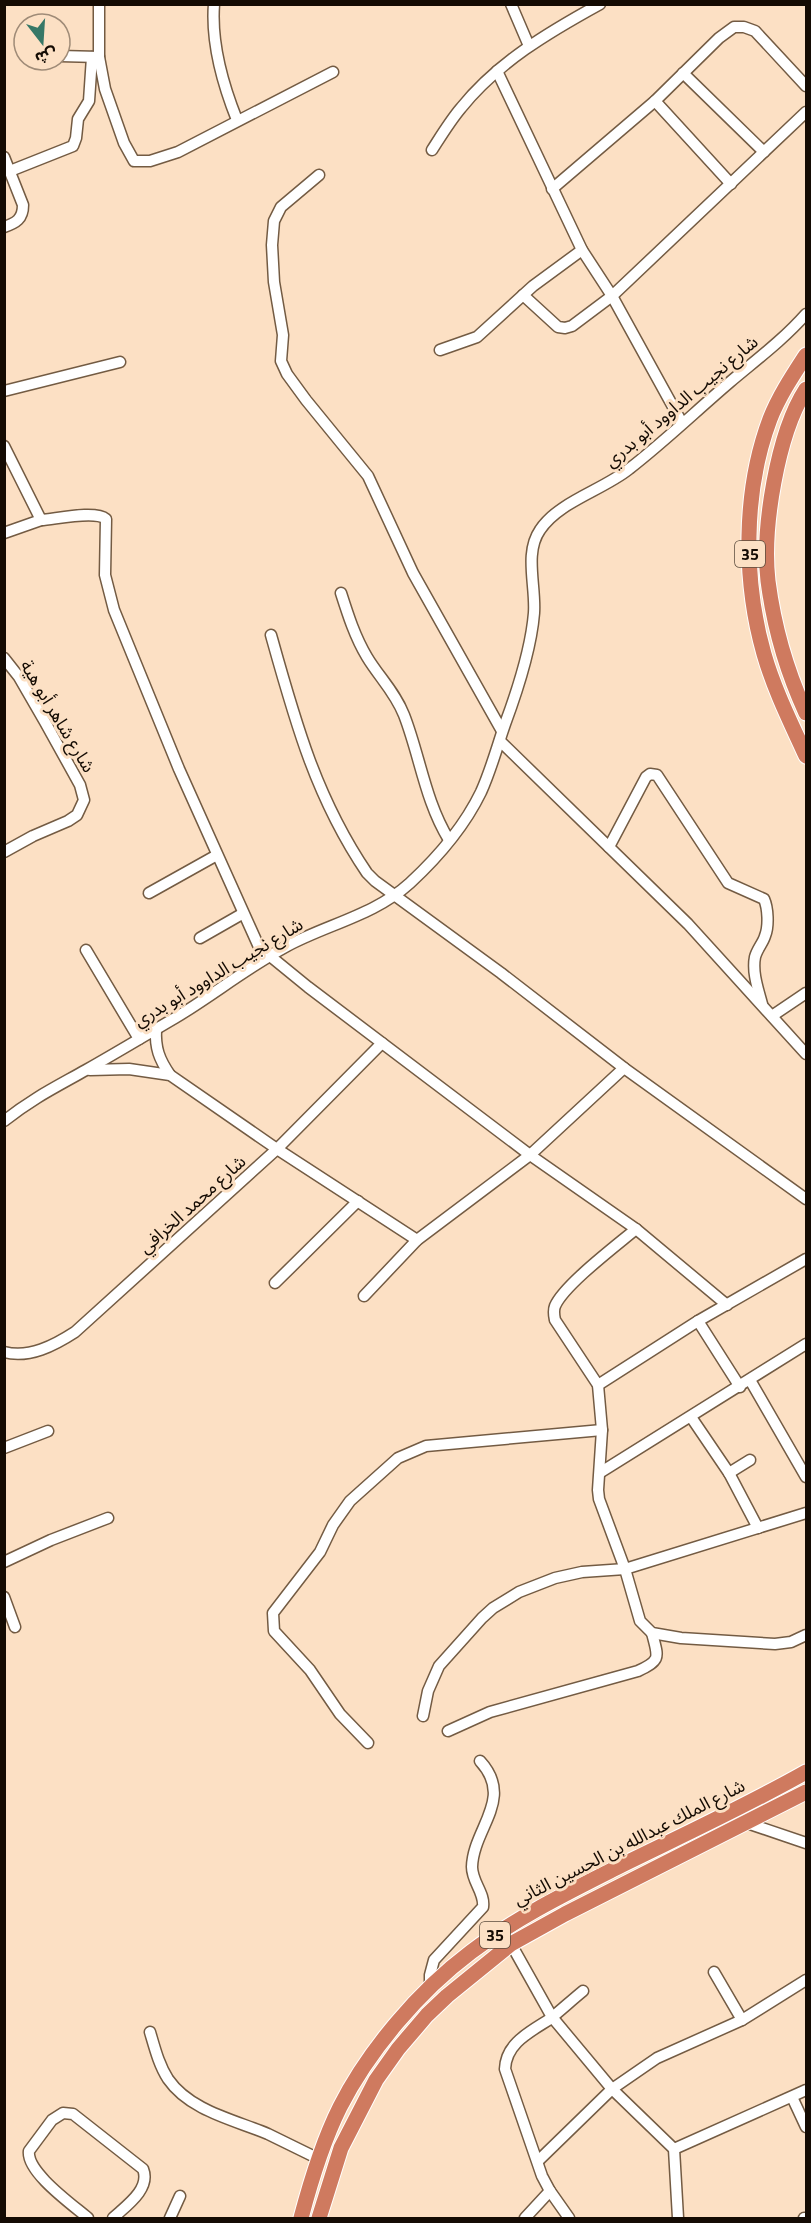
<svg xmlns="http://www.w3.org/2000/svg" width="811" height="2223" viewBox="0 0 811 2223" font-family="'Titillium Web','Noto Sans Arabic',sans-serif">
<rect width="100%" height="100%" fill="#fce0c4"/>
<g fill="none" stroke-linecap="round" stroke-linejoin="round">
<defs>
<g id="minor">
<polyline points="99,4 99,57 105,89 124,143 134,161 150,161 178,152 333,72"/>
<path d="M214 4C211 42 223 85 237 120"/>
<polyline points="511,4 529,46"/>
<polyline points="60,56 99,57"/>
<polyline points="497,71 582,250 612,296 682,423"/>
<polyline points="683,73 764,152"/>
<polyline points="655,101 731,184"/>
<path d="M432 150C441 136 450 121 461 108 498 62 549 32 600 4"/>
<path d="M4 157 23 205C23 219 16 223 4 227"/>
<polyline points="10,171 73,146 76,138 78,119 89,101 92,57"/>
<polyline points="319,175 281,207 274,221 272,245 274,282 283,335 281,361 287,374 306,400 368,476 413,573 502,731"/>
<polyline points="552,189 655,101 719,38 734,27 744,27 755,31 806,86"/>
<polyline points="523,295 558,327 565,328 572,326 612,296 806,112"/>
<polyline points="440,350 477,337 533,286 582,250"/>
<polyline points="4,391 120,362"/>
<path d="M4 446 41 520C56 519 95 510 106 519L105 575 114 610 179 769 259 947 308 987 530 1155 636 1229 727 1305"/>
<polyline points="4,533 41,520"/>
<path d="M341 593C348 615 355 637 367 657 379 677 395 692 404 715 420 756 425 801 449 840"/>
<path d="M271 635C295 721 316 798 367 873L375 881 501 973 624 1068 806 1199"/>
<polyline points="4,658 19,677 45,722 80,785 84,800 77,815 68,821 33,836 4,852"/>
<polyline points="500,741 688,924 806,1054"/>
<path d="M609 847 646 777 650 774 657 775 728 883 764 899C768 908 769 926 765 936 763 943 757 949 755 957 752 972 758 989 762 1004"/>
<polyline points="149,893 217,855"/>
<polyline points="200,938 242,914"/>
<polyline points="86,950 139,1039"/>
<polyline points="772,1016 806,993"/>
<path d="M156 1029C155 1048 159 1059 170 1075"/>
<polyline points="90,1070 129,1069 170,1075 277,1149 417,1240"/>
<path d="M4 1121C33 1098 56 1087 86 1070 116 1053 146 1035 175 1018 213 995 248 967 287 946 328 924 375 915 410 883 437 858 465 825 481 792 491 770 497 747 505 724 518 689 531 650 534 613 536 586 524 553 540 530 558 502 603 490 629 469 664 442 696 411 730 382 756 360 783 340 806 314"/>
<path d="M636 1229C617 1245 564 1285 555 1306 553 1311 554 1315 555 1320L598 1385 602 1430 598 1490 599 1499 625 1569 640 1621 652 1633 681 1638 775 1644 791 1642 806 1635"/>
<polyline points="275,1283 358,1201"/>
<polyline points="364,1296 417,1240 530,1155 624,1068"/>
<polyline points="698,1321 740,1387"/>
<path d="M4 1352C29 1359 55 1345 75 1332L277 1149 382 1043"/>
<polyline points="750,1380 806,1477"/>
<polyline points="598,1385 698,1321 806,1259"/>
<polyline points="691,1417 729,1473 758,1528"/>
<polyline points="4,1448 48,1431"/>
<polyline points="601,1472 806,1344"/>
<polyline points="729,1473 750,1460"/>
<polyline points="4,1562 51,1540 108,1518"/>
<polyline points="4,1597 15,1627"/>
<polyline points="423,1716 428,1691 439,1666 482,1618 493,1608 519,1592 555,1578 582,1572 625,1569 806,1513"/>
<path d="M448 1731 490 1712 638 1671C662 1660 658 1657 652 1633"/>
<polyline points="368,1743 340,1714 310,1670 274,1631 273,1613 320,1552 333,1525 350,1501 398,1458 426,1446 602,1430"/>
<polyline points="747,1823 806,1843"/>
<polyline points="511,1944 552,2017 612,2089 674,2149 678,2218"/>
<polyline points="714,1972 742,2020"/>
<path d="M430 1988V1975L434 1960 483 1907C485 1893 472 1882 472 1867 473 1828 515 1799 480 1761"/>
<path d="M150 2032C155 2049 159 2065 168 2079 190 2111 235 2120 268 2134 284 2142 301 2150 317 2158"/>
<polyline points="792,2097 806,2127"/>
<polyline points="674,2149 806,2090"/>
<polyline points="538,2161 612,2089 641,2069 657,2058 742,2020 806,1980"/>
<path d="M88 2218C73 2205 26 2172 29 2151L52 2120 63 2113 73 2114 143 2169C151 2189 126 2206 113 2218"/>
<polyline points="170,2218 180,2196"/>
<polyline points="525,2218 550,2191"/>
<path d="M569 2218 550 2191 542 2176 505 2069C506 2043 530 2032 550 2019 561 2010 572 2000 583 1991"/>
<polyline points="804,2218 806,2218"/>
</g>
<g id="highway">
<path d="M806 355C793 375 779 396 770 419 743 491 743 580 764 654 774 689 791 723 806 756"/>
<path d="M806 389C777 434 762 529 768 581 774 627 787 672 806 713"/>
<path d="M301 2218C311 2180 322 2143 340 2107 369 2050 419 1991 471 1952 517 1917 569 1892 620 1866 683 1835 746 1806 806 1772"/>
<polyline points="319,2218 341,2148 376,2080 398,2049 427,2015 447,1996 511,1944 565,1914 806,1792"/>
</g>
</defs>
<use href="#minor" stroke="#735b43" stroke-width="13"/>
<use href="#highway" stroke="#fff" stroke-width="17"/>
<use href="#minor" stroke="#fff" stroke-width="10"/>
<use href="#highway" stroke="#cf7a5f" stroke-width="15"/>
</g>
<g text-anchor="middle" dominant-baseline="central" stroke-width="6" stroke-linejoin="round" paint-order="stroke">
<g fill="#fce0c4" stroke="#5a4b3d" stroke-width="1.5">
<rect x="735" y="541" width="30" height="26" rx="4.5"/>
<rect x="480" y="1922" width="30" height="26" rx="4.5"/>
</g>
<g font-size="16" font-weight="bold" fill="#140b03">
<text x="750" y="554">35</text>
<text x="495" y="1935">35</text>
</g>
<g font-size="18" fill="#140b03" stroke="#fce0c4">
<text transform="translate(681 401) rotate(-40)">شارع نجيب الداوود أبو بدري</text>
<text transform="translate(58 716) rotate(59)">شارع شاهر أبو هية</text>
<text transform="translate(218 972) rotate(-31)">شارع نجيب الداوود أبو بدري</text>
<text transform="translate(192 1204) rotate(-42)">شارع محمد الخرافي</text>
<text transform="translate(629 1842) rotate(-27)">شارع الملك عبدالله بن الحسين الثاني</text>
</g>
</g>
<rect width="811" height="2223" fill="none" stroke="#140b03" stroke-width="12"/>
<g transform="translate(42 42) rotate(163)"><circle r="28" fill="#fce0c4" stroke="#9f8b77" stroke-width="1.5"/>
<path d="M0-4.5L10 22L0 15L-10 22Z" fill="#377867"/>
<text y="-9" font-size="16" font-weight="bold" text-anchor="middle" fill="#140b03">ش</text>
</g>
</svg>
